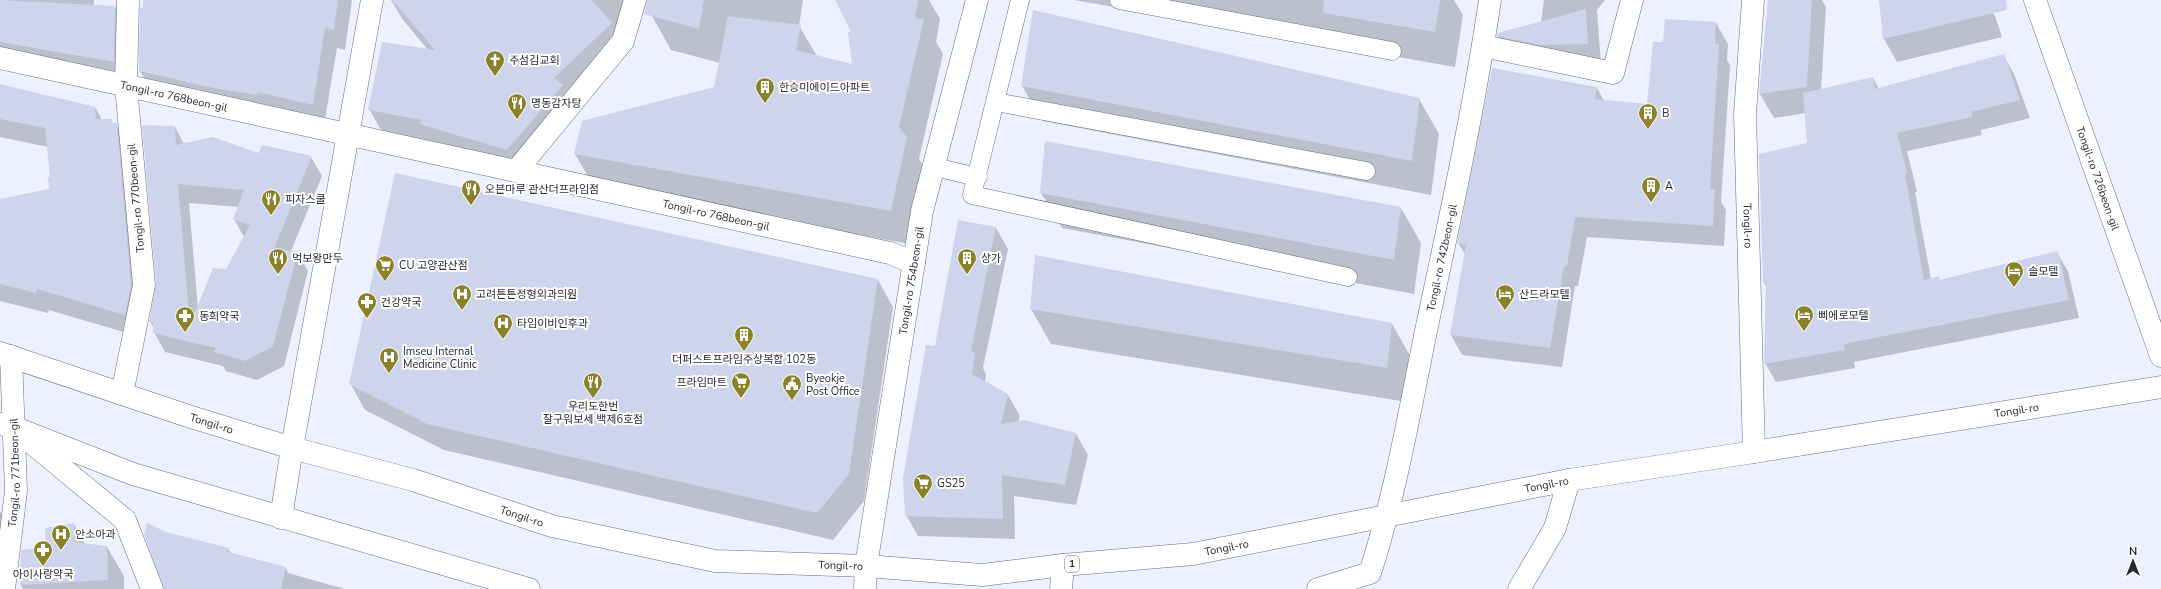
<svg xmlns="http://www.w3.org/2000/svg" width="2161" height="589" viewBox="0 0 2161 589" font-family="'Nunito Sans','Noto Sans KR',sans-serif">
<rect width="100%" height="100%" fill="#ecf0ff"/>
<g fill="#0003" fill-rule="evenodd">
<polygon points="0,0 94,0 94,5 115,7 125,24 124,79 0,57"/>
<polygon points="144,0 352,0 345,50 337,48 324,125 152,91 140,71"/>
<polygon points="391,0 633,0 616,33 522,175 384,135 369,109 428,50 403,20"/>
<polygon points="654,0 803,0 799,26 817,56 853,65 852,33 836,0 929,0 940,19 936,42 943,54 919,159 926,171 910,244 594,187 575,154 715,88 720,63 671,50 652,16"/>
<polygon points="1074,0 1454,0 1463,15 1455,67"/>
<polygon points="1544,0 1605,0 1597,10 1601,66 1511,59 1498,36 1541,22"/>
<polygon points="1769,0 1822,0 1826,7 1821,90 1873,78 1879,89 2003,55 2014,74 2030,118 1981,130 1982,135 1907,151 1917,192 1915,192 1931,279 1938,277 1940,281 2057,253 2068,271 2079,318 1854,362 1855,368 1776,382 1765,363 1767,288 1764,282 1808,144 1806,113 1774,118 1760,94"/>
<polygon points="1880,0 1985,0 1995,16 2002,37 1897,62 1884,39"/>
<polygon points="1716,23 1728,44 1727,60 1730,65 1721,202 1726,210 1724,246 1587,237 1578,286 1575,286 1562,367 1462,355 1451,335 1465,254 1458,243 1597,88 1604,101 1648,105 1664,43"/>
<polygon points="0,85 95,107 102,120 111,120 113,124 116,124 129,146 137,336 49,310 48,313 0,301 0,200 51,190 51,178 48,147 0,137"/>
<polygon points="1022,86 1419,99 1439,134 1431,195 1043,121"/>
<path d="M175 127 184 144 259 154 311 157 322 176 291 251 297 252 308 271 284 366 257 380 226 371 223 366 165 352 154 332V328L150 322 157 284ZM189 203 238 207 234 219 244 237 227 270 198 309Z"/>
<polygon points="1041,193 1401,208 1421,243 1414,294 1062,228"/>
<polygon points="996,228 1008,249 983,368 986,374 985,382 1008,395 1020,416 1018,422 1076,434 1088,455 1076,505 1014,496 1015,539 918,536 906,515 935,347"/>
<polygon points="878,280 893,307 864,501 833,540 444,450 365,410 350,383"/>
<polygon points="1031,309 1392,324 1412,359 1407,402 1051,344"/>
<polygon points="0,511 6,521 0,556"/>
<polygon points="74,524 85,544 107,547 124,576 124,589 23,589 21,585 22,551 48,548"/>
<polygon points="165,533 228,549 231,553 286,568 288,573 345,589 169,589"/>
</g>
<g fill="#cdd4eb" fill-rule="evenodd">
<polygon points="0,0 115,6 114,62 0,42"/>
<polygon points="143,0 338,0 334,30 325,28 313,105 257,92 257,95 213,88 139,71 140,7 143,8"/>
<polygon points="392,0 592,0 612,23 554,78 563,85 507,150 419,124 422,120 368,110 382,42 435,50"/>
<polygon points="647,0 704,0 699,29 644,14"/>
<polygon points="835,0 918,0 915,18 924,19 899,127 907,137 891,211 574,154 582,121 714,87 728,16 801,25 796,50 852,64 848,32 851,32"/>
<polygon points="1324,0 1440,0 1435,32 1323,13"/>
<polygon points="1768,0 1812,0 1807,87 1759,94"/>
<polygon points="1879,0 2006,0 2007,10 1883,39"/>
<polygon points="1586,9 1588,44 1539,45 1497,36 1498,33"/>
<polygon points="1033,10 1420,98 1412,161 1021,86"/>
<polygon points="1665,19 1716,22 1715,43 1719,44 1710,189 1715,189 1713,226 1575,217 1567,266 1564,266 1550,348 1450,335 1466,245 1457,243 1492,68 1597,87 1595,99 1647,104 1653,42 1663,42"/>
<polygon points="2004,54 2020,100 1971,112 1973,117 1897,133 1907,173 1905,174 1924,280 1939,276 1939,280 2058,251 2069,300 1844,344 1845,350 1764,364 1766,281 1763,282 1759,154 1807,143 1803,93 1873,77 1875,89"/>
<polygon points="0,84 95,107 96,119 112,119 111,123 117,123 131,284 125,315 37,289 36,293 0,284 0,199 49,189 48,177 50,177 45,128 0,119"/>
<path d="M142 125 175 126 176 145 213 137 259 153 262 145 312 156 274 249 298 251 273 346 245 361 214 352 216 348 153 333V323L149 322 156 284ZM178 184 244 190 233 219 250 225 226 269 213 268 190 325Z"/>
<polygon points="1045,141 1401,207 1394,260 1040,193"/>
<polygon points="395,173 878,279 849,474 817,513 427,424 349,384"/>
<polygon points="958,220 996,227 971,351 975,352 972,374 1008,394 1001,424 1024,420 1076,433 1065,485 1002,475 1003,519 905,516 903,478 926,345 935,346"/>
<polygon points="1035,255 1392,323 1387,368 1030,309"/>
<polygon points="74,523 74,542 107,546 108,580 20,585 21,550 46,547 45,528"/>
<polygon points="147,523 166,532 229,548 228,552 286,567 281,589 164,589 144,534"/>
</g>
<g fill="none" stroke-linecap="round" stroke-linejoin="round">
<defs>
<g id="lane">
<polyline points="1020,0 972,195 1348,277"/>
<polyline points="1119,0 1392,51"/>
<polyline points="996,102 1366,171"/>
<polyline points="934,167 978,177"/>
</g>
<g id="street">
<path id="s1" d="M1753 0 1745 114 1754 452"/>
<polyline points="1483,46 1613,73 1632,0"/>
<path id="s2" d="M0 58 890 253 914 263"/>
<polyline points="516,171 623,41 635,0"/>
<polyline points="122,394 144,285 126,86 128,0"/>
<polyline points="0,424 13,427 133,474 529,589"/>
<polyline points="27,439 125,520 152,589"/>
<polyline points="281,518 292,448"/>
<path id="s3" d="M4 589 16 491 11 356"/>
<path id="s4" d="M865 589 866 566 922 211 977 0"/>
<polyline points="1061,589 1063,565"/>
<path id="s5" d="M1318 589 1370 573C1396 492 1410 409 1427 326 1450 218 1474 109 1490 0"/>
<polyline points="1519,589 1555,528 1569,480"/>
</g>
<g id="secondary">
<path id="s6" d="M2035 0 2161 356"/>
<polyline points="292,448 372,0"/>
</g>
<g id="primary">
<path id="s7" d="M0 353 188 416 292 448 413 480 552 526 715 561 866 566 982 575 1063 565 1193 554 1569 480 1754 452 2161 387"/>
</g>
</defs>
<use href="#lane" stroke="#666c81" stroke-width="19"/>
<use href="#street" stroke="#666c81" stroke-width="23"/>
<use href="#secondary" stroke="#666c81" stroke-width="23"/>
<use href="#primary" stroke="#666c81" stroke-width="23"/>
<use href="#lane" stroke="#fff" stroke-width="18"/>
<use href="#street" stroke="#fff" stroke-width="22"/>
<use href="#secondary" stroke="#fff" stroke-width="22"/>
<use href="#primary" stroke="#fff" stroke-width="22"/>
</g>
<defs>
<symbol id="church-pin" viewBox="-11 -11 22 30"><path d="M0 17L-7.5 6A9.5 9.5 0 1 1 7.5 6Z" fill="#898229" stroke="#fff"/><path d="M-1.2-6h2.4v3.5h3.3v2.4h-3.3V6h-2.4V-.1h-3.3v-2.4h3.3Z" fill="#fff"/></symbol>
<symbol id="building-pin" viewBox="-11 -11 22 30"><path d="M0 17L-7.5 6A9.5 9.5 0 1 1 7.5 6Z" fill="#898229" stroke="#fff"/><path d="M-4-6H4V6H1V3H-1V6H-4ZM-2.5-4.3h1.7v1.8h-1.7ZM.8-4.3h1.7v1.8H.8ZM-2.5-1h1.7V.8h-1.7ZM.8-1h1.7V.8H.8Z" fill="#fff"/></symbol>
<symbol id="restaurant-pin" viewBox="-11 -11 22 30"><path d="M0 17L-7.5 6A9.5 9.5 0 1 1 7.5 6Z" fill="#898229" stroke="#fff"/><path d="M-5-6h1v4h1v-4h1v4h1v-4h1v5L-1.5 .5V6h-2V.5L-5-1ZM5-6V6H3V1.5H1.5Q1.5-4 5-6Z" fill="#fff"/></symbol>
<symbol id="supermarket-pin" viewBox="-11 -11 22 30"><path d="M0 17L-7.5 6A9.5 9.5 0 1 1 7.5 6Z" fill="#898229" stroke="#fff"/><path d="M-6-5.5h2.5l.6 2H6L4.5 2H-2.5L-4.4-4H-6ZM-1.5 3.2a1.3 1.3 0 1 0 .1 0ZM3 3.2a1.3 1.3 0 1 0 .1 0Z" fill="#fff"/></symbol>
<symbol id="hotel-pin" viewBox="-11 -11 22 30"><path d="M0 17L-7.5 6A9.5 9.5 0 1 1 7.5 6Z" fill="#898229" stroke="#fff"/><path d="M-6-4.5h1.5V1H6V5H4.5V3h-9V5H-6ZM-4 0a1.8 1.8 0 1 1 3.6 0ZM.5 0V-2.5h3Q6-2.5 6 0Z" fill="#fff"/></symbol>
<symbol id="hospital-pin" viewBox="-11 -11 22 30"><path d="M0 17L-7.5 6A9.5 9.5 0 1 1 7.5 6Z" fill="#898229" stroke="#fff"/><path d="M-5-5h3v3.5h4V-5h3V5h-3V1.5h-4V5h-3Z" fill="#fff"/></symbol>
<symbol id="pharmacy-pin" viewBox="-11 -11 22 30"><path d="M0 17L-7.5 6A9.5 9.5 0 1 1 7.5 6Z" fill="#898229" stroke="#fff"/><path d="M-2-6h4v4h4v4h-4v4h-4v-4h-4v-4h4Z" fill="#fff"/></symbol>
<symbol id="civic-pin" viewBox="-11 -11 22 30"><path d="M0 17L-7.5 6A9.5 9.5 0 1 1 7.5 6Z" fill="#898229" stroke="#fff"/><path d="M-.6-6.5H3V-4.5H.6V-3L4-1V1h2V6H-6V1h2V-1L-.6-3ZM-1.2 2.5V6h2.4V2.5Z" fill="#fff"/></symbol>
</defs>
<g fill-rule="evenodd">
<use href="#church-pin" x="484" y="49" width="22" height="30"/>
<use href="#building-pin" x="754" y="76" width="22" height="30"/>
<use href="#restaurant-pin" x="506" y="92" width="22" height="30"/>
<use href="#building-pin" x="1637" y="102" width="22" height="30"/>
<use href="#building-pin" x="1640" y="175" width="22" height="30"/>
<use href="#restaurant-pin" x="460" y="178" width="22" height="30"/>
<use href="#restaurant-pin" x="260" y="188" width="22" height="30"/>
<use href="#restaurant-pin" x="267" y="247" width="22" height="30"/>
<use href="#building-pin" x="956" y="247" width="22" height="30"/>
<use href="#supermarket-pin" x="374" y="254" width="22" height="30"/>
<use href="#hotel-pin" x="2003" y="260" width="22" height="30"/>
<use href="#hospital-pin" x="451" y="283" width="22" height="30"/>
<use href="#hotel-pin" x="1494" y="283" width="22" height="30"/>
<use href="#pharmacy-pin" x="356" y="291" width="22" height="30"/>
<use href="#hotel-pin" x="1793" y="304" width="22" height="30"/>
<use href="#pharmacy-pin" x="174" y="305" width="22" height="30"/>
<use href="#hospital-pin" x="492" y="312" width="22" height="30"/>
<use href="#building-pin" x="733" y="324" width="22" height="30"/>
<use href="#hospital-pin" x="378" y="346" width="22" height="30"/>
<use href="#restaurant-pin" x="582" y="371" width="22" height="30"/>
<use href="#supermarket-pin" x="730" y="371" width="22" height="30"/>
<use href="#civic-pin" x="781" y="373" width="22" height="30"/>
<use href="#supermarket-pin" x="912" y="472" width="22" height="30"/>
<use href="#hospital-pin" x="50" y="523" width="22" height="30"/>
<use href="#pharmacy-pin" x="32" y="539" width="22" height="30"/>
</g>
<g text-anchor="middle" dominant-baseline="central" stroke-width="4" stroke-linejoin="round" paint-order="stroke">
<rect fill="#fff" stroke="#676970" stroke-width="1" x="1065" y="556" width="14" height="16" rx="3"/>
<g font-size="10" font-weight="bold" fill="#262932">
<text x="1072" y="564">1</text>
</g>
<g font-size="11" fill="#262932" stroke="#fff" text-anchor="start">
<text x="509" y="60">주섬김교회</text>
<text x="779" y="87">한승미에이드아파트</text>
<text x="531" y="103">명동감자탕</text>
<text x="1662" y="113">B</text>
<text x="1665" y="186">A</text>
<text x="485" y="189">오븐마루 관산더프라임점</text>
<text x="285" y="199">피자스쿨</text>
<text x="292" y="258">먹보왕만두</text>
<text x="981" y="258">상가</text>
<text x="399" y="265">CU 고양관산점</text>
<text x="2028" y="271">솔모텔</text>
<text x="476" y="294">고려튼튼정형외과의원</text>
<text x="1519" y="294">산드라모텔</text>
<text x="381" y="302">건강약국</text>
<text x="1818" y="315">삐에로모텔</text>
<text x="199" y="316">동희약국</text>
<text x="517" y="323">타임이비인후과</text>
<text x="403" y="351">Imseu Internal<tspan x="403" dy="13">Medicine Clinic</tspan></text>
<text x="744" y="359" text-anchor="middle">더퍼스트프라임주상복합 102동</text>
<text x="806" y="378">Byeokje<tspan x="806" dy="13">Post Office</tspan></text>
<text x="727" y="382" text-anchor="end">프라임마트</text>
<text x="593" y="406" text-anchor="middle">우리도한번<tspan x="593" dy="13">잘구워보세 백제6호점</tspan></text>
<text x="937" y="483">GS25</text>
<text x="75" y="534">안소아과</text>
<text x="43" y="574" text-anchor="middle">아이사랑약국</text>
</g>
<g font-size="11" fill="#262932" stroke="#fff">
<text stroke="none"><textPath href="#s2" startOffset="178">Tongil-ro 768beon-gil</textPath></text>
<text stroke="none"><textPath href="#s6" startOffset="189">Tongil-ro 726beon-gil</textPath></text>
<text transform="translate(136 198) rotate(-95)">Tongil-ro 770beon-gil</text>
<text stroke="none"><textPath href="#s2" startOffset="733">Tongil-ro 768beon-gil</textPath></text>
<text stroke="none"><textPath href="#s1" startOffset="226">Tongil-ro</textPath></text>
<text stroke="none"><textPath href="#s5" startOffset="378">Tongil-ro 742beon-gil</textPath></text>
<text stroke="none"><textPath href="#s4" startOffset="312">Tongil-ro 754beon-gil</textPath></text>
<text stroke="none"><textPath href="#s7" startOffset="2061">Tongil-ro</textPath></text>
<text stroke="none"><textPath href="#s7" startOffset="223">Tongil-ro</textPath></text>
<text stroke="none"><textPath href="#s3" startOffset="117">Tongil-ro 771beon-gil</textPath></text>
<text stroke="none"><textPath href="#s7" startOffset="1585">Tongil-ro</textPath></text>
<text stroke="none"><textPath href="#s7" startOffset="547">Tongil-ro</textPath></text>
<text stroke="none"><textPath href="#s7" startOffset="1259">Tongil-ro</textPath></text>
<text stroke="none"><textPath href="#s7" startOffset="871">Tongil-ro</textPath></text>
</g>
</g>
<g transform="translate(2133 561)" stroke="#ffffff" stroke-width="3" paint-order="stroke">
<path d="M0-3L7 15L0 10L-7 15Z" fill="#262932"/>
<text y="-6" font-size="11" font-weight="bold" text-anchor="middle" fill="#262932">N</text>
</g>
</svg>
